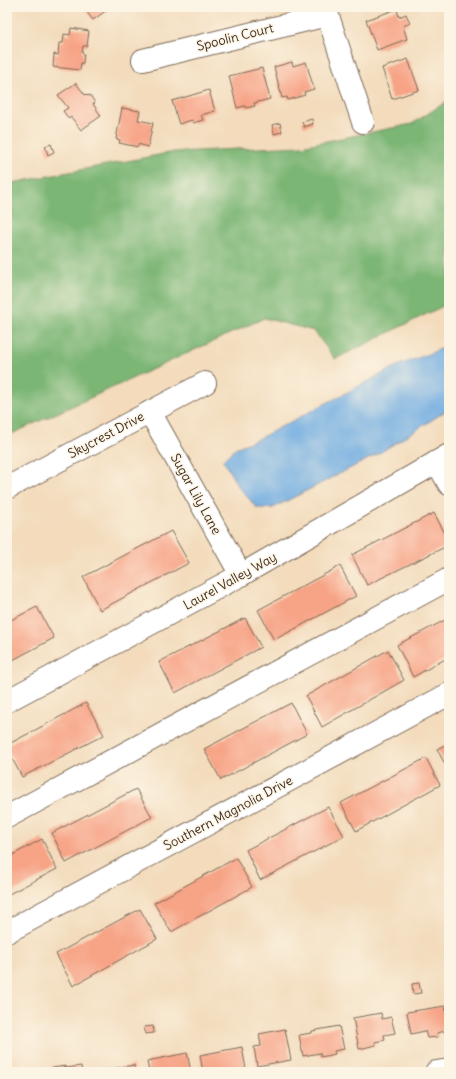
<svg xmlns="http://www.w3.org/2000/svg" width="456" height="1079" viewBox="0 0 456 1079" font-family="Delius,sans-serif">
<rect width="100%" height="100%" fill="#fcf5e5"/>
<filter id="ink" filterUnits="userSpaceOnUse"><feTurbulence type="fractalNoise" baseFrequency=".025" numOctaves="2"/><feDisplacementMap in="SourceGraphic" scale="8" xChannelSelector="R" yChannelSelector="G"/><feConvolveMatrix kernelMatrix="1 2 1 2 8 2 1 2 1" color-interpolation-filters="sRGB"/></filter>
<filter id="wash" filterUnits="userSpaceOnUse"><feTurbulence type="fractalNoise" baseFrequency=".012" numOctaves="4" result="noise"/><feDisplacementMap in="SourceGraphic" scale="16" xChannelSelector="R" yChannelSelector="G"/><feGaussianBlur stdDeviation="0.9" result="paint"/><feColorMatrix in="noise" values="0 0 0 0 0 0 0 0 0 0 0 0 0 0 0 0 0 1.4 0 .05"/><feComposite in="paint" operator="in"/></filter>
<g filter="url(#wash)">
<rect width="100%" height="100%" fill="#f3dbbc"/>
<polygon fill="#7bb675" stroke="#5b704a" points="449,100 449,303 335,359 314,331 264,318 7,436 7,184 174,152 302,146 412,124"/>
<polygon fill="#70ace1" stroke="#566b80" points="449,346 449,409 378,454 273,508 257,508 237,485 223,460 235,448 258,439 397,366"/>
<g id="blocks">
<g fill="#f7a385">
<polygon points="83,7 111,7 93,20"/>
<polygon points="138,7 158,7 158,8 146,10 146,9 139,10"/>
<polygon points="397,9 399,17 406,14 410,23 403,26 407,39 377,50 366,20"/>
<polygon points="71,28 89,31 87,46 83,46 82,53 84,54 83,63 81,63 80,70 53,67 54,54 58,55 59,43 63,43 64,34 70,35"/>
<polygon points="408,59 419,90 392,99 382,68"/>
<polygon points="292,62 293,66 306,62 314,89 304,92 305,95 288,100 287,97 282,98 274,67"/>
<polygon points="262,68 270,99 254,103 255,106 246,108 245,106 237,108 229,76"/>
<polygon points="76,83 85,95 86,94 88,96 90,95 95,103 93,104 101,116 81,130 71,117 69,119 63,111 68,108 58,95"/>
<polygon points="209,90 215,111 201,115 203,120 193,123 192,120 179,124 172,101"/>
<polygon points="122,108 140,111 138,120 153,123 148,147 138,144 138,147 119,143 120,140 116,139"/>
<polygon points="312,119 313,124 304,127 302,122"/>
<polygon points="280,123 282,132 274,134 272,125"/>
<polygon points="51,144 54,152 48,155 45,146"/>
<polygon points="434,513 449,541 449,545 367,585 352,555"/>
<polygon points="171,531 189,563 100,610 83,577"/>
<polygon points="340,566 356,596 274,640 258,610"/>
<polygon points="37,607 54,638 7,663 7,622"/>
<polygon points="245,618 261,647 175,693 159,662"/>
<polygon points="449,618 449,657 413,677 397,645"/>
<polygon points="388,650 404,680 322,727 306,696"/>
<polygon points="86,703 104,735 22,777 7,749 7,745"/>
<polygon points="291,703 307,734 221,780 204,749"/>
<polygon points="449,743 449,772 437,749"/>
<polygon points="426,758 440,785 356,831 341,803"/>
<polygon points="136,789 152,817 66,863 52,833"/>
<polygon points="328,807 344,836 260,880 246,850"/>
<polygon points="42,839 57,869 7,895 7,858"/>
<polygon points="236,858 252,887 171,932 154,903"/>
<polygon points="140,909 157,939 73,986 56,954"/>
<polygon points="419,983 421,993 413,994 412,984"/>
<polygon points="445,1006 449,1030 437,1033 438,1037 427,1038 425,1031 411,1034 407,1012"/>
<polygon points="381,1013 382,1019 391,1017 395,1033 384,1035 385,1040 375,1042 376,1045 359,1049 353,1018"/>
<polygon points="153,1026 154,1033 145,1034 144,1027"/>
<polygon points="339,1026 344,1049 334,1051 335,1054 321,1057 320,1053 303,1056 299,1035 312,1033 312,1031"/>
<polygon points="285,1029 291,1060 257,1066 254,1047 261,1046 259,1034"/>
<polygon points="242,1047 246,1069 237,1070 237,1072 229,1072 229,1071 222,1072 203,1072 200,1055"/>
<polygon points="187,1053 191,1072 149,1072 147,1061"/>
<polygon points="134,1065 135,1072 99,1072 99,1071"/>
<polygon points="66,1066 66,1068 81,1066 82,1072 40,1072 39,1070"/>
</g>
</g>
</g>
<g filter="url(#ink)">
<use href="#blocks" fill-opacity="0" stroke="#7b6855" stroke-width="1"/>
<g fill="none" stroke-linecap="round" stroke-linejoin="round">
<defs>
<g id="minor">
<polyline points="325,7 363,122"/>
<polyline points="143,60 327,15"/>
<polyline points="150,412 241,575"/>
<polyline points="437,462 449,484"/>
<polyline points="7,488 205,383"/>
<polyline points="7,701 241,575 449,455"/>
<polyline points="7,817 449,579"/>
<polyline points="7,932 449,694"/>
<polyline points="436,1072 449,1070"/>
</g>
</defs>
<use href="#minor" stroke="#7b6855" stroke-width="24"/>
<use href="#minor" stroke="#fff" stroke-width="22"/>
</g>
</g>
<g text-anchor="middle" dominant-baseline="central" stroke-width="3" stroke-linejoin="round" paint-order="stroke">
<g font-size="13" fill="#3b2a1e" stroke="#fcf5e5">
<text transform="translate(235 37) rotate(-14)">Spoolin Court</text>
<text transform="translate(106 435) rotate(-28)">Skycrest Drive</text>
<text transform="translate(196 494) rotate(61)">Sugar Lily Lane</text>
<text transform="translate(230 581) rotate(-29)">Laurel Valley Way</text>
<text transform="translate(228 813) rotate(-28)">Southern Magnolia Drive</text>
</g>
</g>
<rect width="456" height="1079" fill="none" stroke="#fcf5e5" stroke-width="24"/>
</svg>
